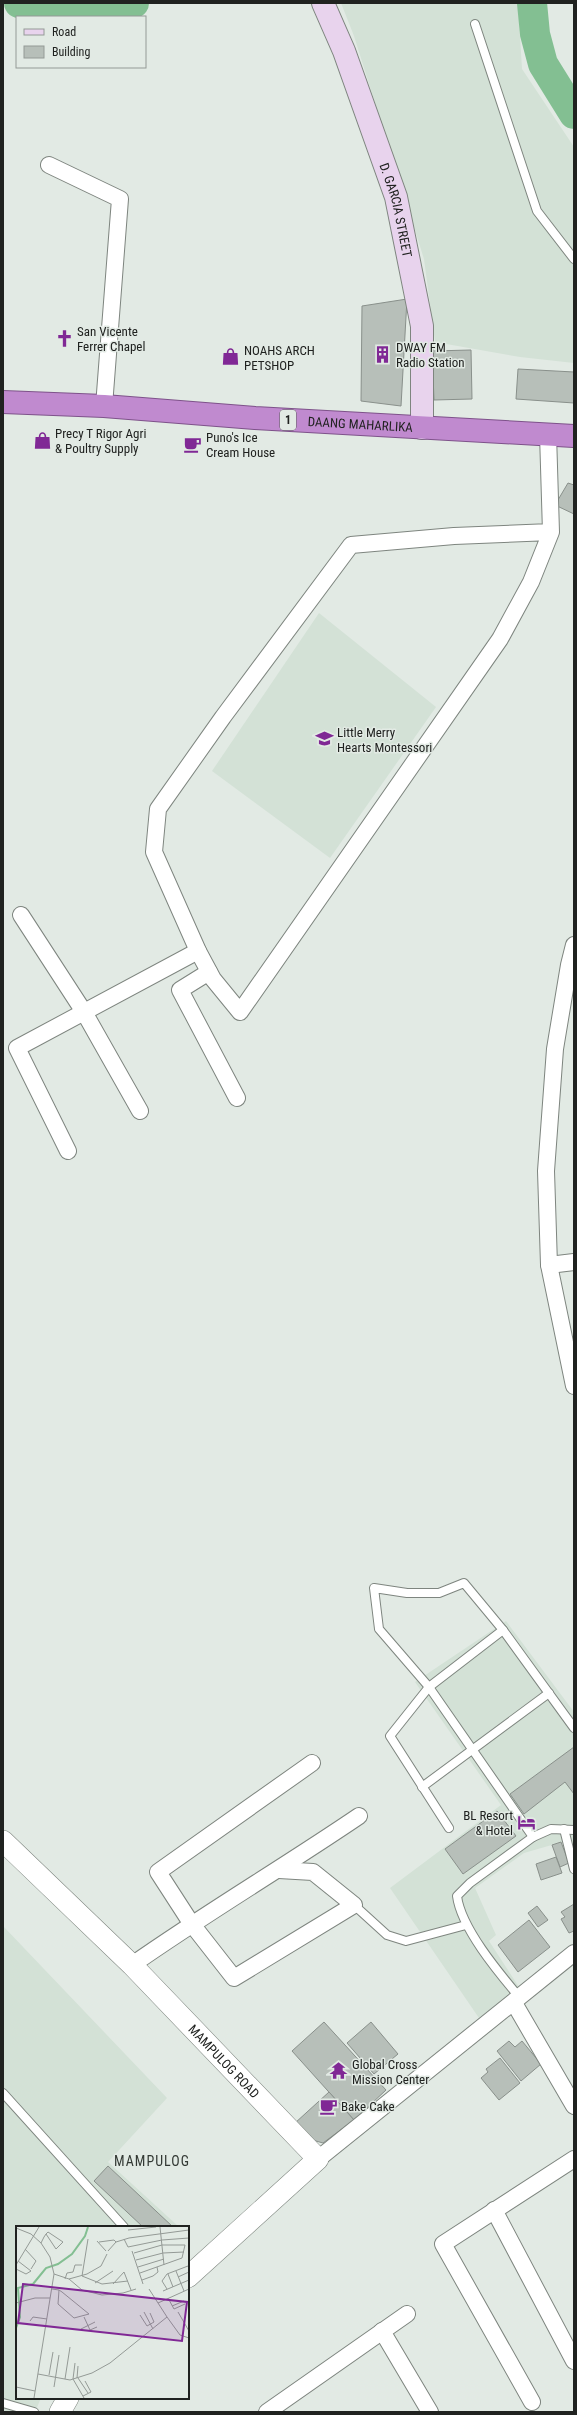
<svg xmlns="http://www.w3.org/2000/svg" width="577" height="2415" viewBox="0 0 577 2415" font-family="'Roboto Condensed',sans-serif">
<rect width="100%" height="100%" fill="#e2eae4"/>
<g fill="#d3e1d6">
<polygon points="341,3 518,3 522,69 574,147 574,363 520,357 435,342 424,259 354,36"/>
<polygon points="319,613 436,707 330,858 212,771"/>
<polygon points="506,1621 574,1712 574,1854 569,1840 524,1853 475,1888 496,1935 489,1941 519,1987 479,2018 390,1888 501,1805 415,1682"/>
<polygon points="3,1926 167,2098 108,2162 179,2227 17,2227 17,2398 41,2398 35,2412 3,2412"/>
</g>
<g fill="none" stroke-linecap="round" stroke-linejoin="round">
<g stroke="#83bf92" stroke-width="30">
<path d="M19 3C60 15 92 10 134 3"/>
<polyline points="532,3 535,34 543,64 574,114"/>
</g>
</g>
<g fill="#b7bfb9" stroke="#89908b">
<polygon points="407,299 401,406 361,401 362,306"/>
<polygon points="471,350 472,399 434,400 432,351"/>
<polygon points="518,369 574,372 574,403 516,399"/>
<polygon points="568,483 574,485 574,514 555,505"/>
<polygon points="574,1747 574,1794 565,1782 524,1814 510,1794"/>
<polygon points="497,1811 516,1836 463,1874 445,1849"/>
<polygon points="561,1842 569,1863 560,1867 552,1845"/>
<polygon points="556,1857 562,1873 541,1880 536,1864"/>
<polygon points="574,1904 574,1931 569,1933 561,1919 565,1917 561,1912"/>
<polygon points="537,1906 548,1920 538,1927 528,1913"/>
<polygon points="529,1920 550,1947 518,1972 498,1945"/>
<polygon points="324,2022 386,2090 354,2120 292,2051"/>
<polygon points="371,2022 398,2054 374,2074 347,2043"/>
<polygon points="509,2041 515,2047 522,2041 541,2064 521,2081 497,2051"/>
<polygon points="500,2058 520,2083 499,2100 481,2078 488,2072 486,2069"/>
<polygon points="329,2092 354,2120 323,2143 309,2139 295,2123"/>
<polygon points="108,2166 173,2227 143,2227 94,2181"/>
</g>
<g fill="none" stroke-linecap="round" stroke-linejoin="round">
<defs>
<g id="service">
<polyline points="475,24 537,211 574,259"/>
<polyline points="574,1728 503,1630 464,1583 439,1593 407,1593 374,1588 379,1629 429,1687 533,1837 551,1829 574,1830"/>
<polyline points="422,1787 549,1693"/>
<polyline points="449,1828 390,1736 429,1687 503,1630"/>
<polyline points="564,1829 574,1869"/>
<polyline points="354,1905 387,1935 406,1941 466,1925"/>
<path d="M520 1998C499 1973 461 1928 457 1896L470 1883 533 1837"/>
<polyline points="3,2093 124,2227"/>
<polyline points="3,2403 34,2412"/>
</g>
<g id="minor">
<polyline points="49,165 120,199 104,406"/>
<polyline points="548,434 551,532 531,582 500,639 240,1012 213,979 198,951 154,852 158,809 223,717 351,545 454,536 551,532"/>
<polyline points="21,915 84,1012 140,1111"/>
<polyline points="574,945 569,965 555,1049 546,1171 549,1265 574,1386"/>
<polyline points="209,972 180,990 237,1098"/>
<polyline points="68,1151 17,1048 198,951"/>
<polyline points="549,1265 574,1262"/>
<polyline points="279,1870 313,1872 354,1905 234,1978 191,1923 158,1872 312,1763"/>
<path d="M132 1965C206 1913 284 1867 359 1816"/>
<polyline points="514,2003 574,2106"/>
<polyline points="318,2159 574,1953"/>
<polyline points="494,2210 574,2361"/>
<polyline points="382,2331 430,2412"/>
<polyline points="532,2402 443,2244 574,2159"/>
<polyline points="267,2412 407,2314"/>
</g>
<g id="tertiary">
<path id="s1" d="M3 1841 132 1965 318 2159 188 2277"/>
<polyline points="60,2412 68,2398"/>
</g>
<g id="secondary">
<path id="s2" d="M323 3 344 51 396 197 422 326V428"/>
</g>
<g id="trunk">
<path id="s3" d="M3 402 104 406 255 418 574 436"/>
</g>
</defs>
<use href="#service" stroke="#7e857f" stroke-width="10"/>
<use href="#minor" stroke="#7e857f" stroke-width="18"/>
<use href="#tertiary" stroke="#7e857f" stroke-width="22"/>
<use href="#secondary" stroke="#7e857f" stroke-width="24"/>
<use href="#trunk" stroke="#7e528a" stroke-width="24"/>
<use href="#service" stroke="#fff" stroke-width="8"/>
<use href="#minor" stroke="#fff" stroke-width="16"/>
<use href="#tertiary" stroke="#fff" stroke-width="21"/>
<use href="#secondary" stroke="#e8d3ed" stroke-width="22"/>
<use href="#trunk" stroke="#c08acf" stroke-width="22"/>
</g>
<defs>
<symbol id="church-bare" viewBox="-9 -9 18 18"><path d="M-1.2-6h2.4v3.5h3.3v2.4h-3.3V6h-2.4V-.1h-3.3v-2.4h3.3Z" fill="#802895" stroke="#e2eae4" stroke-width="2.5" paint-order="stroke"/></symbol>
<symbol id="building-bare" viewBox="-9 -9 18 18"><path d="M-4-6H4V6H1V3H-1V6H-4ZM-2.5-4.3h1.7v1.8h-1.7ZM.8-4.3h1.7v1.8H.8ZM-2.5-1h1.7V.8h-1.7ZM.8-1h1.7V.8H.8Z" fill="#802895" stroke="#e2eae4" stroke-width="2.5" paint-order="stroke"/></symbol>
<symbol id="shop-bare" viewBox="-9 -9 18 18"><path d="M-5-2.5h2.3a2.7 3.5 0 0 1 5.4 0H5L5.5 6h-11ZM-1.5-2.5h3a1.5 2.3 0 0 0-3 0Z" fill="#802895" stroke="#e2eae4" stroke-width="2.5" paint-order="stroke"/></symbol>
<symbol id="cafe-bare" viewBox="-9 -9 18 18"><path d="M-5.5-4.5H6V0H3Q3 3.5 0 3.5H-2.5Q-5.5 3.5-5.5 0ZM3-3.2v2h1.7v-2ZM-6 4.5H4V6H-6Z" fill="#802895" stroke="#e2eae4" stroke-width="2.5" paint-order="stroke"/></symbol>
<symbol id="school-bare" viewBox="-9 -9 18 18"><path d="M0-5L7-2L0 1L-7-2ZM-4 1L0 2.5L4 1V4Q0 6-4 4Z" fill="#802895" stroke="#e2eae4" stroke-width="2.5" paint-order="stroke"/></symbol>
<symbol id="hotel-bare" viewBox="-9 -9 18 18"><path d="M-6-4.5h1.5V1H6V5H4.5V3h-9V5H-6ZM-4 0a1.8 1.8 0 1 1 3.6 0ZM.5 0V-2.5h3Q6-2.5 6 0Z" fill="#802895" stroke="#e2eae4" stroke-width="2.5" paint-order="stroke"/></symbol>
<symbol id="temple-bare" viewBox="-9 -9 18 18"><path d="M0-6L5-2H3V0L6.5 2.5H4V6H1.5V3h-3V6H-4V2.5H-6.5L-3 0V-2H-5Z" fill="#802895" stroke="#e2eae4" stroke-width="2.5" paint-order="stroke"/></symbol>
</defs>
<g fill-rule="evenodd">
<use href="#church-bare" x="52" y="326" width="25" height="25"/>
<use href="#building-bare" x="370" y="342" width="25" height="25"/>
<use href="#shop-bare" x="218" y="344" width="25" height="25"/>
<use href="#shop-bare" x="30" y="428" width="25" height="25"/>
<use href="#cafe-bare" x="180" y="432" width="25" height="25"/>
<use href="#school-bare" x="312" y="726" width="25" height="25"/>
<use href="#hotel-bare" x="514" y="1810" width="25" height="25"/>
<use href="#temple-bare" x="326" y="2058" width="25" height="25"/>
<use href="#cafe-bare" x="316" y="2094" width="25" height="25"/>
</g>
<g text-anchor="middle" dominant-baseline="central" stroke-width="3" stroke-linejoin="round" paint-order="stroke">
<rect fill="#e2eae4" stroke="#5a5e5b" stroke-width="1" x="280" y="410" width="16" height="20" rx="3"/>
<g font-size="12" font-weight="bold" fill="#202220">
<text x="288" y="420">1</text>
</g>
<g font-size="13" fill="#202220" stroke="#e2eae4">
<text stroke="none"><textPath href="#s2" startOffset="220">D. GARCIA STREET</textPath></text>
<text stroke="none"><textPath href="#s3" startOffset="358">DAANG MAHARLIKA</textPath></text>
<text stroke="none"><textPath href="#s1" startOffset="312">MAMPULOG ROAD</textPath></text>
</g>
<g font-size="13" fill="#202220" stroke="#e2eae4" text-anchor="start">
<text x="77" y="331">San Vicente<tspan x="77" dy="15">Ferrer Chapel</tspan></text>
<text x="396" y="347">DWAY FM<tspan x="396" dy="15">Radio Station</tspan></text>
<text x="244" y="350">NOAHS ARCH<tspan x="244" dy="15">PETSHOP</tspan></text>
<text x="55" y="433">Precy T Rigor Agri<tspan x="55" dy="15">&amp; Poultry Supply</tspan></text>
<text x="206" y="437">Puno's Ice<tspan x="206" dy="15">Cream House</tspan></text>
<text x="337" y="732">Little Merry<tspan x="337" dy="15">Hearts Montessori</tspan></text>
<text x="513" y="1815" text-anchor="end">BL Resort<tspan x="513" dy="15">&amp; Hotel</tspan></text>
<text x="352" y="2064">Global Cross<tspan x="352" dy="15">Mission Center</tspan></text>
<text x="341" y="2106">Bake Cake</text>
</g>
<g font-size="14" letter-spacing="1" fill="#333934" stroke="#e2eae4">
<text x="152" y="2161">MAMPULOG</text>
</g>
</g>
<g transform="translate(16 2226)">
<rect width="173" height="173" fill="#e2eae4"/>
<path fill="none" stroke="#83bf92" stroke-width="2" d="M0 102 4 91 2 62 17 58 30 42 42 38 56 28 69 10 72 1"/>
<path fill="none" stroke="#949a96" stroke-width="1" d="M144 1 148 39M0 2 15 8 25 17 34 31 38 48 18 172M112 4 140 1M72 13 66 50 86 58 112 55M108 13 112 21 146 14 173 12M81 15 90 25M83 16 98 14 100 16M25 17 28 11 30 8 32 6 47 16 40 23 30 8M9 23 20 35 15 43M92 25 100 16 113 12 173 4M116 25 127 58M118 27 146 19H169L166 32 124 47M120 34 147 27 168 26M0 39 23 1M122 41 148 33M0 43 10 48 15 45 2 35M160 45 168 65M38 48 53 53 71 48 85 40 91 28M152 48 157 61M162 51 173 46M49 53 51 47 57 46 59 39H66M53 53 66 64 86 69 107 67 120 63M126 54 137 50 142 46 141 41M79 57 97 45M97 58 108 46 115 64M36 63 43 64 46 66 73 88 58 92 42 78 43 64M133 63 151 91M151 63 146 55 151 48 172 40 173 43M147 65 173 54M152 72 158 83 169 78M0 77 19 72H34M142 77 173 63M156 80 168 75M128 86 137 103M162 86 173 105M124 89 131 100 138 96 134 87M68 91 74 104 81 101M14 95 17 91 31 93M65 103 79 96M59 137 57 153 68 172M22 148 54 154 76 147 94 137 151 91 164 109 173 112M33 149 37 126M61 152 62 140M62 152 72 167M49 153 54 121M0 161 19 165M38 161 43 129M67 170 75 166 69 155"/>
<path fill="#802895" fill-opacity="0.15" stroke="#802895" stroke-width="2" d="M7 58 171 76 166 115 2 97Z"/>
<rect width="173" height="173" fill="none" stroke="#202220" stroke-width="2"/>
</g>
<rect width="577" height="2415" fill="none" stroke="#202220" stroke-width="8"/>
<rect x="16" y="16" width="130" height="52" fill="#e2eae4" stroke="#949a96"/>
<rect x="24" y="29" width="20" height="6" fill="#e8d3ed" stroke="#949a96"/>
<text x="52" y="36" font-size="12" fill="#202220">Road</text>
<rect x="24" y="46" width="20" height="12" fill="#b7bfb9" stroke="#949a96"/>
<text x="52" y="56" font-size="12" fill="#202220">Building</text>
</svg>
